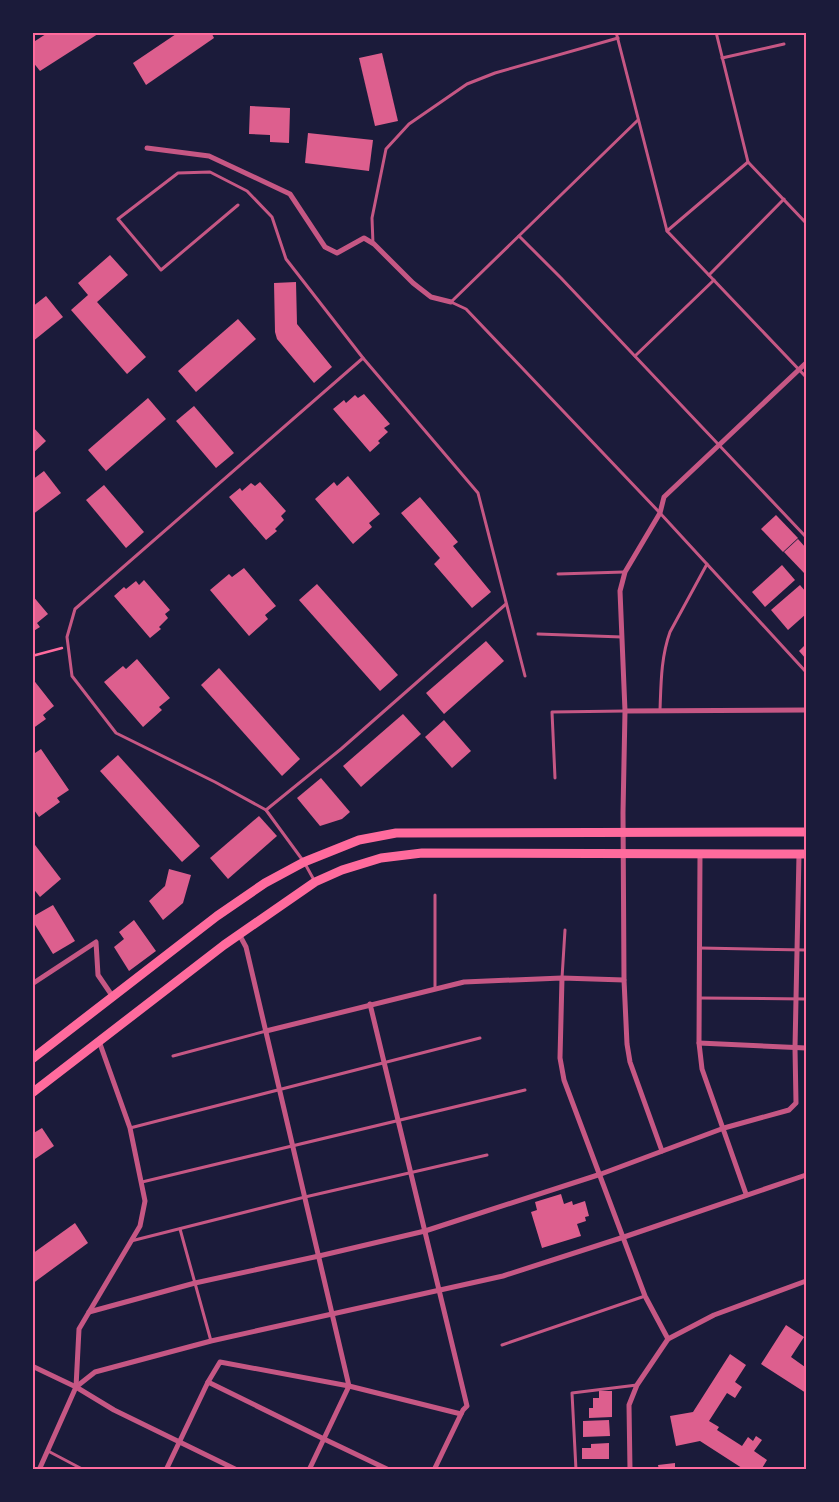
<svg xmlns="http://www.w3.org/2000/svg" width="839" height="1502" viewBox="0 0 839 1502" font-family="'DejaVu Sans',sans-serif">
<rect width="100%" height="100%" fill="#1b1b3a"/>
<g fill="#dd5f8e">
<polygon points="49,32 101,32 40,71 32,61 32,43"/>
<polygon points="179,32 211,32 214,38 146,85 133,63"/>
<polygon points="382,53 398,121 375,126 359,58"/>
<polygon points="250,106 290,108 289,143 270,142 270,135 249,134"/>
<polygon points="308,133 373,140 369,171 305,163"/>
<polygon points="110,255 128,275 97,302 146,357 127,374 71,310 88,295 78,283"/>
<polygon points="296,282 297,324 332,367 314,383 277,339 275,332 274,283"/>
<polygon points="46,296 63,317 32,342 32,307"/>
<polygon points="238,319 256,339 196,392 178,371"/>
<polygon points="364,394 390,424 384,428 388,432 378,441 380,443 370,452 333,409 344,400 346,403 355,395 358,398"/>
<polygon points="148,398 166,419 106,471 88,450"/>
<polygon points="194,406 234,453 216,468 176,421"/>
<polygon points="32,426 46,441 32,454"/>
<polygon points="44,471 61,493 32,515 32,480"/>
<polygon points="348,476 380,514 369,523 372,527 353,544 315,499 334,482 337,486"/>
<polygon points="260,482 286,511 281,516 284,520 275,529 277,531 266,540 229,497 240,488 242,491 251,483 255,486"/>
<polygon points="104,485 144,532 126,548 86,500"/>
<polygon points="420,497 458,542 453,546 491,592 472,608 434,564 440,558 401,513"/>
<polygon points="776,515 798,538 783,552 761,529"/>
<polygon points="798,539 806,548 806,572 805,574 784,552"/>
<polygon points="782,565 795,580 765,607 752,592"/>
<polygon points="244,568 276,606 265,615 268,619 249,636 210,590 229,574 232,577"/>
<polygon points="144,580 170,610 165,614 168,618 159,627 161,629 150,638 114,596 124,587 126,589 136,581 139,585"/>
<polygon points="317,584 398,675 380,691 299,600"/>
<polygon points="800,585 806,592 806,614 788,630 771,610"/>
<polygon points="32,595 48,614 37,623 40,627 32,632"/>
<polygon points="486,641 504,661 444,714 426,693"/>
<polygon points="806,644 806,659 799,651"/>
<polygon points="137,659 170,698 159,707 162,710 143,727 104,682 123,666 126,669"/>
<polygon points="219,668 300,759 282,776 201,685"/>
<polygon points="32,678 54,706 43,715 46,719 32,729"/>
<polygon points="403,714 421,734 361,787 343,766"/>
<polygon points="444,720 471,751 452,768 425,737"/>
<polygon points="41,749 69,790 57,798 60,802 39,817 32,807 32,755"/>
<polygon points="118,755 200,846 182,862 100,771"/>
<polygon points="321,778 350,812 342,819 320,826 297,798"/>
<polygon points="259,816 277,836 228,879 210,858"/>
<polygon points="32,841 61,879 40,897 32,887"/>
<polygon points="169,869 191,875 183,903 163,920 149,901 165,886"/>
<polygon points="53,905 75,941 53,954 32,920 32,917"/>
<polygon points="134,920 156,951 129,971 114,947 124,939 119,932"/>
<polygon points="42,1128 54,1146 32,1161 32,1134"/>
<polygon points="561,1194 564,1204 572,1201 573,1205 585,1201 589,1216 585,1217 586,1221 577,1224 581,1236 542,1248 531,1212 537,1210 535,1202"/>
<polygon points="75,1223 88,1243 32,1284 32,1254"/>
<polygon points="786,1325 804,1337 791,1357 805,1367 806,1365 806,1393 761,1364"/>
<polygon points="730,1354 746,1365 735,1382 742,1387 735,1398 727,1393 709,1421 719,1427 717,1430 742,1446 748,1437 753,1441 756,1436 762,1440 754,1451 767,1460 761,1470 745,1470 700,1441 676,1446 670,1416 693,1412"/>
<polygon points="599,1391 612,1391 612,1417 589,1418 589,1408 593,1408 593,1398 599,1398"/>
<polygon points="609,1420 610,1436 583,1437 583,1421"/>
<polygon points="609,1443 609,1459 582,1459 582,1448 591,1448 591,1444"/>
<polygon points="675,1463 675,1470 659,1470 658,1465"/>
</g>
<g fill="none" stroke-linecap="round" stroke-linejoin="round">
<polyline stroke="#ff6b9d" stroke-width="2.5" points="32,656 62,648"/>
<g stroke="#c65784" stroke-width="3">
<polyline points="616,32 667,231 806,377"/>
<polyline points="716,32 748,162 806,223"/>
<polyline points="722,58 784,44"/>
<polyline points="638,120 451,302 466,309 660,513 806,672"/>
<polyline points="238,205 161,270 118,219 178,173 210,172 247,191 272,217 286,259 363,358 478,493 525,676"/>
<polyline points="667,231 748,162"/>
<polyline points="519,236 561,278 806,537"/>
<polyline points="373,244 372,218 386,149 409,124 467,84 495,73 618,38"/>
<polyline points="709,275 784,199"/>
<polyline points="635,356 714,280"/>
<polyline points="558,574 624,572"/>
<polyline points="538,634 622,637"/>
<path d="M660 710C661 683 661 657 670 632L707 564"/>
<polyline points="555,778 552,712 625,711"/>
<polyline points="266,810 341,749 506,604"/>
<polyline points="314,880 304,862 266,810 215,782 116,733 72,676 67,637 75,609 363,358"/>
<polyline points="435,895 435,989"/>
<polyline points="700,948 806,950"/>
<polyline points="562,978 565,930"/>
<polyline points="700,998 806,999"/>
<polyline points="173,1056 266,1031"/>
<polyline points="130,1128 480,1038"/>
<polyline points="142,1182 525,1090"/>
<polyline points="180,1229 211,1341"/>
<polyline points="131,1241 305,1197 487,1155"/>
<polyline points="502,1345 645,1296"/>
<polyline points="48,1451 84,1470"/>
<polyline points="576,1470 572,1393 637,1385"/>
</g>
<g stroke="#c65784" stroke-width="5">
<polyline points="147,148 209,156 290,194 325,247 337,253 364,238 374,244 413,283 431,297 451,302"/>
<polyline points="625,711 806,710"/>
<polyline points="700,854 699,1043 702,1069 746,1194"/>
<polyline points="239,934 246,947 349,1386 309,1470"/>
<polyline points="562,978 560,1058 564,1080 645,1296 668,1339"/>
<polyline points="32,984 96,942 98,975 113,997"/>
<polyline points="370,1004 467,1406 463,1410 434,1470"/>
<polyline points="266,1031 464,982 562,978 624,980"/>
<polyline points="699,1043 806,1048"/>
<polyline points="662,1151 630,1062 627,1044 624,980 623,813 625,711 620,591 625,572 660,513 664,497 806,363"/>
<polyline points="89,1312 195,1283 319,1256 425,1231 601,1174 724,1128 789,1110 796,1103 795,1048 799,854"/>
<polyline points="32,1366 76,1387 114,1410 237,1470"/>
<polyline points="208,1382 220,1362 349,1386 461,1414"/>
<polyline points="76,1387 95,1372 211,1341 503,1276 624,1237 806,1175"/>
<polyline points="39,1470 76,1387 79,1329 140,1226 145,1201 130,1128 99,1041"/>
<polyline points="166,1470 208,1382 324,1439 389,1470"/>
<polyline points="630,1470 629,1405 637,1385 668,1339 714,1315 806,1281"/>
</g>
<g stroke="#ff6b9d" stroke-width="9">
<polyline points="32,1059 217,916 265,883 304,862 359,840 396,833 806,832"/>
<polyline points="32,1093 224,945 315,882 342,870 381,858 422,853 806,854"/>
</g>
</g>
<rect width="839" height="1502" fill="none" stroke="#1b1b3a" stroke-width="68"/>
<rect x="34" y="34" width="771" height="1434" fill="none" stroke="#ff6b9d" stroke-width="2"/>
</svg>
